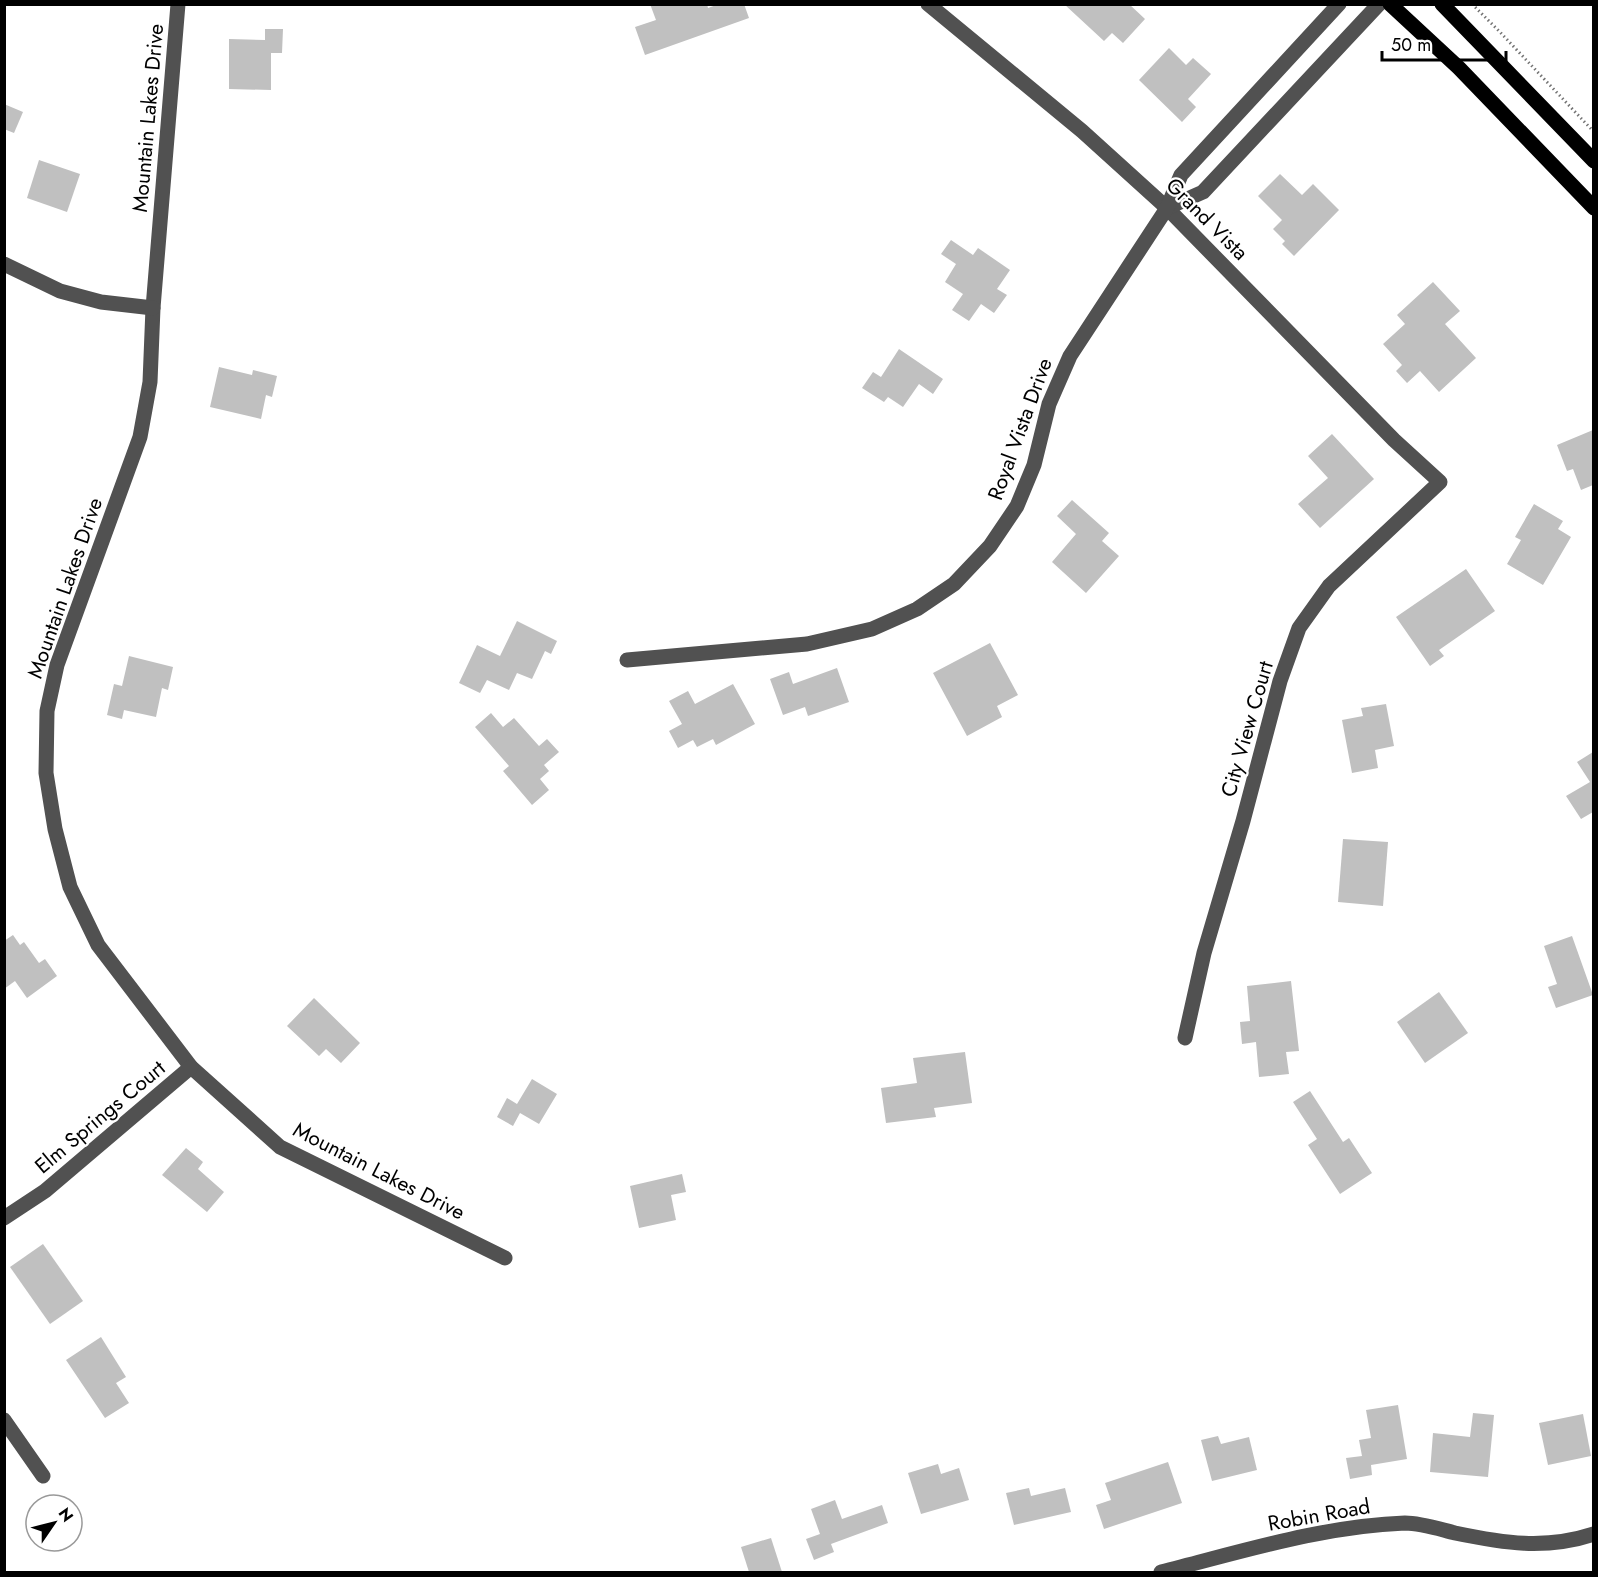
<svg xmlns="http://www.w3.org/2000/svg" width="1598" height="1577" viewBox="0 0 1598 1577" font-family="Jost,sans-serif">
<rect width="100%" height="100%" fill="#fff"/>
<g fill="#c0c0c0">
<polygon points="650,4 707,4 708,8 719,4 744,4 749,18 645,55 635,27 656,20"/>
<polygon points="1064,4 1129,4 1145,19 1123,43 1112,33 1104,41"/>
<polygon points="265,29 283,29 282,53 271,53 271,90 229,89 229,39 265,40"/>
<polygon points="1169,48 1186,65 1193,58 1211,74 1188,99 1196,107 1182,122 1139,80"/>
<polygon points="4,104 23,112 14,133 4,129"/>
<polygon points="39,160 80,174 67,212 27,198"/>
<polygon points="1280,174 1302,195 1313,184 1339,210 1294,256 1282,244 1285,241 1273,229 1282,220 1258,196"/>
<polygon points="951,240 973,255 978,248 1010,270 997,289 1007,295 994,313 981,304 969,321 952,310 963,294 945,282 956,264 941,254"/>
<polygon points="1433,282 1460,311 1445,324 1476,358 1439,392 1420,371 1407,383 1396,371 1402,365 1383,344 1405,324 1397,315"/>
<polygon points="899,349 943,379 933,394 919,384 903,407 888,397 884,402 862,388 873,372 881,377"/>
<polygon points="219,367 252,375 253,370 277,376 272,397 266,395 261,419 210,407"/>
<polygon points="1593,430 1593,485 1581,490 1573,469 1567,471 1557,445"/>
<polygon points="1332,434 1374,479 1320,528 1298,504 1328,478 1308,456"/>
<polygon points="1072,500 1109,533 1102,541 1119,556 1086,593 1052,562 1076,534 1057,516"/>
<polygon points="1534,504 1563,521 1558,529 1571,537 1543,585 1507,564 1521,540 1515,537"/>
<polygon points="1466,569 1495,611 1439,650 1444,656 1430,666 1396,617"/>
<polygon points="517,621 557,641 551,654 545,651 532,679 517,673 509,690 487,680 480,693 459,683 477,645 500,656"/>
<polygon points="990,643 1018,695 997,706 1002,717 967,736 933,673"/>
<polygon points="129,656 173,667 168,690 162,688 156,717 124,710 122,719 107,715 114,684 122,686"/>
<polygon points="837,668 849,702 808,716 805,707 783,715 770,679 789,672 793,684"/>
<polygon points="733,684 755,724 716,745 713,739 697,747 693,740 678,748 669,731 682,724 669,701 688,691 695,704"/>
<polygon points="1386,704 1394,746 1375,750 1378,768 1352,773 1342,720 1363,716 1361,708"/>
<polygon points="491,713 503,727 514,718 539,746 547,739 559,752 544,765 549,771 540,779 549,790 532,805 503,771 509,766 475,727"/>
<polygon points="1593,752 1593,812 1581,819 1566,796 1590,782 1577,762"/>
<polygon points="1343,839 1388,842 1383,906 1338,902"/>
<polygon points="13,935 20,945 24,942 39,963 45,959 57,976 27,998 15,981 4,989 4,941"/>
<polygon points="1572,936 1593,995 1556,1008 1548,987 1557,984 1544,946"/>
<polygon points="1291,981 1299,1051 1286,1052 1289,1074 1259,1077 1256,1042 1242,1044 1240,1022 1250,1021 1247,986"/>
<polygon points="1439,992 1468,1033 1425,1063 1397,1022"/>
<polygon points="314,998 360,1043 341,1063 326,1049 319,1056 287,1026"/>
<polygon points="965,1052 972,1103 934,1108 936,1117 886,1123 881,1088 917,1083 913,1058"/>
<polygon points="532,1079 557,1094 539,1124 520,1113 513,1126 497,1117 507,1098 517,1104"/>
<polygon points="1310,1091 1343,1142 1349,1138 1372,1173 1340,1194 1308,1145 1317,1139 1293,1102"/>
<polygon points="186,1148 203,1162 198,1169 224,1192 207,1212 162,1175"/>
<polygon points="682,1174 686,1192 671,1195 676,1220 639,1228 630,1186"/>
<polygon points="43,1244 83,1301 50,1324 10,1267"/>
<polygon points="101,1337 126,1377 116,1383 129,1403 105,1418 66,1360"/>
<polygon points="1398,1405 1407,1459 1371,1465 1372,1475 1350,1479 1346,1458 1362,1456 1359,1440 1371,1438 1366,1410"/>
<polygon points="1473,1413 1494,1415 1488,1477 1430,1472 1433,1433 1470,1437"/>
<polygon points="1583,1414 1591,1456 1548,1465 1539,1423"/>
<polygon points="1218,1436 1221,1444 1249,1437 1257,1470 1212,1481 1201,1440"/>
<polygon points="1168,1462 1182,1503 1104,1529 1096,1505 1111,1500 1105,1483"/>
<polygon points="938,1464 941,1474 959,1468 969,1500 921,1514 908,1473"/>
<polygon points="1029,1488 1031,1496 1065,1488 1071,1512 1014,1525 1006,1493"/>
<polygon points="835,1500 842,1519 882,1505 888,1523 831,1544 834,1552 814,1560 806,1539 820,1534 811,1509"/>
<polygon points="771,1538 782,1572 749,1572 741,1547"/>
</g>
<g fill="none" stroke-linecap="round" stroke-linejoin="round">
<polyline stroke="#737373" stroke-width="3" stroke-dasharray="1.5 3" stroke-linecap="butt" points="1472,4 1499,31 1594,132"/>
<g stroke="#515151" stroke-width="15">
<polyline points="178,4 153,308 150,382 140,437 57,665 47,711 46,773 55,829 70,887 98,945 191,1067 280,1147 505,1258"/>
<polyline points="928,4 1082,131 1167,208 1394,440 1440,482 1329,586 1299,628 1280,681 1243,821 1204,953 1185,1038"/>
<polyline points="1167,208 1203,192 1379,4"/>
<polyline points="4,264 60,291 101,302 153,308"/>
<polyline points="627,660 807,644 872,629 917,609 954,584 990,546 1017,506 1034,465 1049,404 1070,356 1167,208 1181,175 1339,4"/>
<polyline points="4,1218 45,1191 191,1067"/>
<polyline points="4,1420 43,1476"/>
<path d="M1161 1572C1241 1552 1322 1526 1405 1523 1421 1523 1439 1529 1455 1533 1503 1543 1545 1550 1594 1534"/>
</g>
<g stroke="#000" stroke-width="15">
<polyline points="1390,4 1459,68 1594,208"/>
<polyline points="1442,4 1594,161"/>
</g>
</g>
<g text-anchor="middle" dominant-baseline="central" stroke-width="4.5" stroke-linejoin="round" paint-order="stroke">
<g font-size="21" fill="#000" stroke="#fff">
<text transform="translate(148 118) rotate(-85)">Mountain Lakes Drive</text>
<text transform="translate(1207 219) rotate(45)">Grand Vista</text>
<text transform="translate(1020 429) rotate(-70)">Royal Vista Drive</text>
<text transform="translate(65 588) rotate(-71)">Mountain Lakes Drive</text>
<text transform="translate(1247 729) rotate(-74)">City View Court</text>
<text transform="translate(100 1117) rotate(-40)">Elm Springs Court</text>
<text transform="translate(379 1171) rotate(27)">Mountain Lakes Drive</text>
<text transform="translate(1319 1515) rotate(-10)">Robin Road</text>
</g>
</g>
<rect width="1598" height="1577" fill="none" stroke="#000000" stroke-width="12"/>
<g transform="translate(54 1523) rotate(55)"><circle r="28" fill="#ffffff" stroke="#999999" stroke-width="1.5"/>
<path d="M0-4.5L10 22L0 15L-10 22Z" fill="#000000"/>
<text y="-9" font-size="16" font-weight="bold" text-anchor="middle" fill="#000000">N</text>
</g>
<path d="M1382 51v9h124v-9" fill="none" stroke="#000000" stroke-width="3"/>
<text x="1391" y="51" font-size="18" fill="#000000" stroke="#ffffff" stroke-width="4.5" paint-order="stroke">50 m</text>
</svg>
